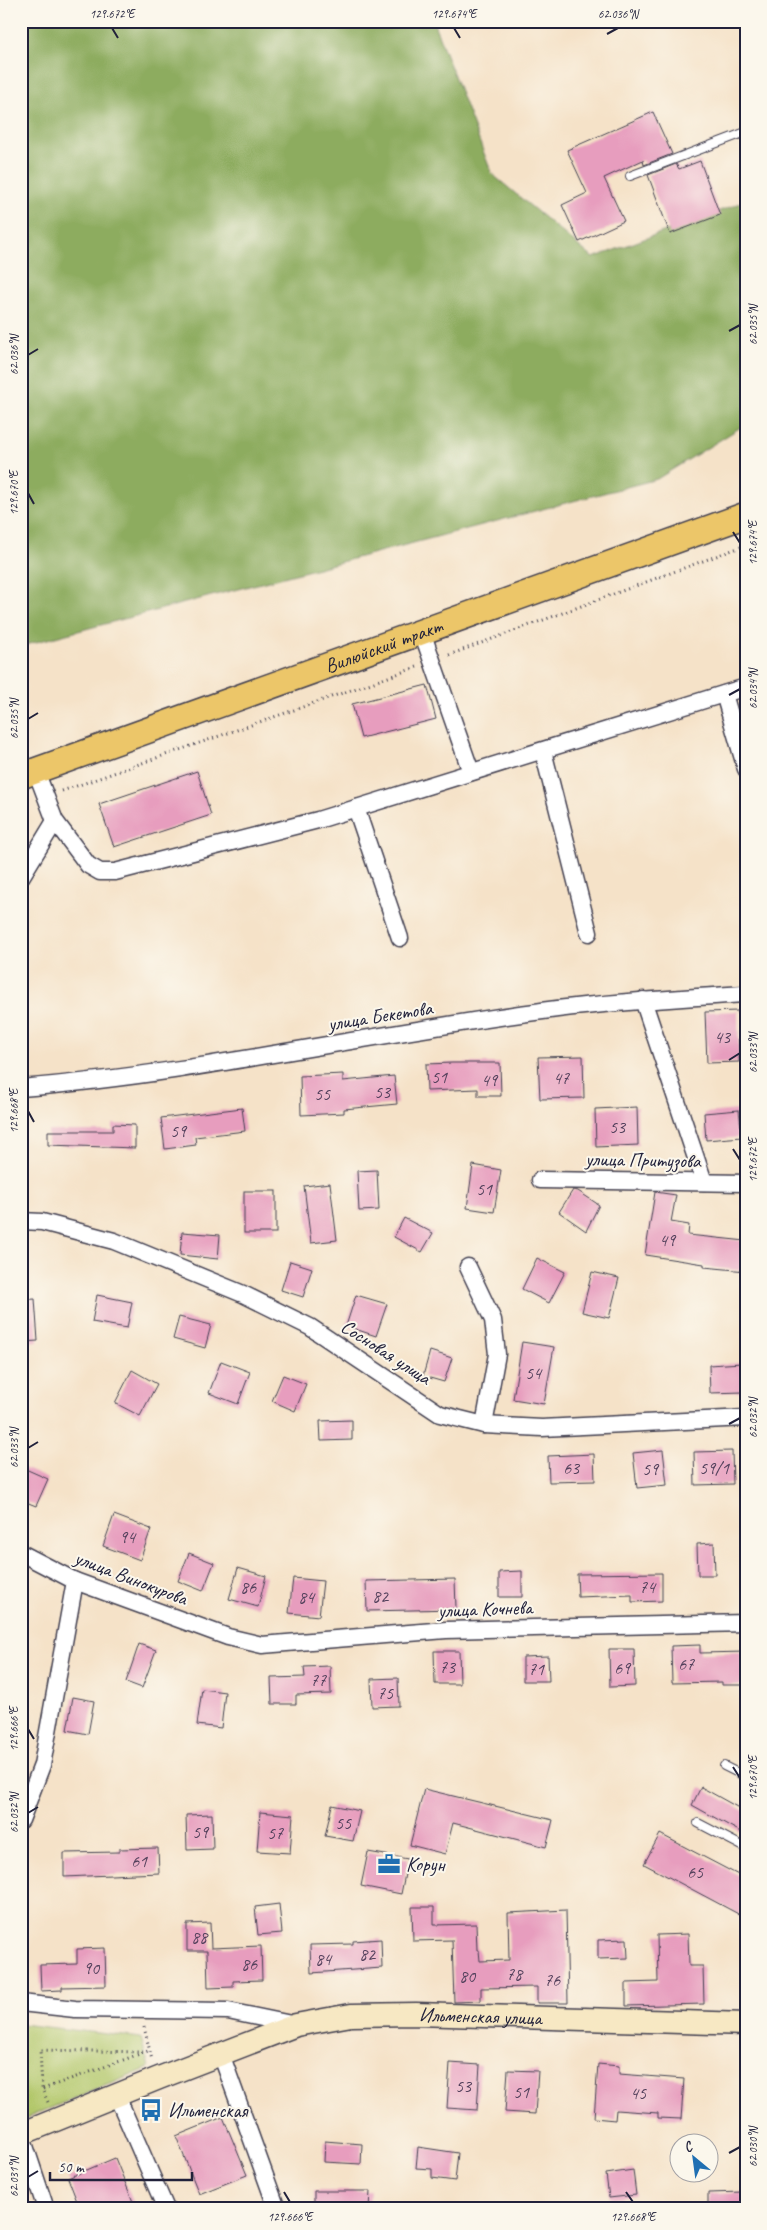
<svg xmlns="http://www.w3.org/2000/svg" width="767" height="2230" viewBox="0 0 767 2230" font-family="Caveat,sans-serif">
<rect width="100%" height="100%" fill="#fbf7ec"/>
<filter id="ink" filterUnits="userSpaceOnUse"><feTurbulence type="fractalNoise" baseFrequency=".02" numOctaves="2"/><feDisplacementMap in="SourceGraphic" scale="10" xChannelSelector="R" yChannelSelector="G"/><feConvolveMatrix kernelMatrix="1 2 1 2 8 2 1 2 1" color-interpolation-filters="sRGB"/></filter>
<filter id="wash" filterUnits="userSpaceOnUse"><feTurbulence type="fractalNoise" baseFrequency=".0096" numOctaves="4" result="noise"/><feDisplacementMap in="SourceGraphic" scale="20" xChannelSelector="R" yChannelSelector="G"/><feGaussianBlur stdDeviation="1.12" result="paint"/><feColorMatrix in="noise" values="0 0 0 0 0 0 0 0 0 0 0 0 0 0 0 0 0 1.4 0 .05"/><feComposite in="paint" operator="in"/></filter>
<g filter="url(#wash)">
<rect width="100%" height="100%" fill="#f5e2c8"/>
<polygon fill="#b2c76b" stroke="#6a7453" points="21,2024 141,2038 149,2068 21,2120"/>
<polygon fill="#8dac5f" stroke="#58674d" points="21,21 433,21 492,174 593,258 746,201 746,424 657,479 21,646"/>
<g id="blocks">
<g fill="#e79dbe">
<polygon points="653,112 672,154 644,165 643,160 604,178 624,221 579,242 562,205 587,193 567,150"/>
<polygon points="700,161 720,215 670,234 648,175 676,164 679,169"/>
<polygon points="427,685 436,719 361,738 352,704"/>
<polygon points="197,771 211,815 114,847 99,804"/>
<polygon points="738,1011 739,1062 707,1063 705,1012"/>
<polygon points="583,1056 584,1098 540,1099 538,1057"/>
<polygon points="452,1063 500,1063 501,1096 478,1096 478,1089 427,1091 426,1064"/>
<polygon points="343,1074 343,1081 394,1076 397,1104 344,1109 344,1113 301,1115 300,1076"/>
<polygon points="637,1107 638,1145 596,1147 595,1109"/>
<polygon points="242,1108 245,1131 195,1137 196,1145 165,1149 161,1118"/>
<polygon points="739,1110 742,1137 706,1140 704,1113"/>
<polygon points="113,1124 135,1125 135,1148 48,1145 48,1131 113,1131"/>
<polygon points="473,1165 501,1170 494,1212 467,1208"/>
<polygon points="377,1170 379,1210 359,1211 357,1171"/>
<polygon points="330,1183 337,1240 311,1243 304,1186"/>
<polygon points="573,1190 578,1191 599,1205 586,1231 559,1212"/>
<rect x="244" y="1191" width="32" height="42"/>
<polygon points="655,1192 676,1195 671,1222 689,1225 688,1235 746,1241 746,1271 704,1267 704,1264 645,1255"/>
<polygon points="404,1218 433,1233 422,1252 394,1237"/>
<polygon points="182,1232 220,1235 218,1259 180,1255"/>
<polygon points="537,1258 565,1272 549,1303 522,1289"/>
<polygon points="290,1261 312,1268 303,1297 281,1290"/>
<polygon points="592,1272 619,1278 609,1318 582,1312"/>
<polygon points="97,1295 132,1302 127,1328 92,1322"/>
<polygon points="356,1295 387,1304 376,1336 346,1326"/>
<polygon points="35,1299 38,1341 21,1342 21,1300"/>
<polygon points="179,1317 211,1325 205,1348 173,1339"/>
<polygon points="522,1342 554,1347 544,1404 513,1399"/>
<polygon points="430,1351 452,1358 444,1382 423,1376"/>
<polygon points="221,1361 250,1372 238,1404 209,1393"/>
<polygon points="742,1363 743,1392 710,1393 709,1365"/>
<polygon points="132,1370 157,1384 140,1416 115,1403"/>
<polygon points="283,1375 306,1384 295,1411 272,1401"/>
<polygon points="352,1420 352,1440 321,1441 320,1421"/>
<polygon points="663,1450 667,1485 637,1488 633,1453"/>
<polygon points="732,1451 733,1484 695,1485 694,1452"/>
<polygon points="594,1454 595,1481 549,1482 548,1456"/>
<polygon points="21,1467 48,1479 36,1506 21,1500"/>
<polygon points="114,1515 151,1529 140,1560 103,1546"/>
<polygon points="714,1543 715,1575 698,1575 697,1544"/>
<polygon points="189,1553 214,1563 203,1591 178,1581"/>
<polygon points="238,1568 266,1576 258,1607 229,1599"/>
<polygon points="522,1571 522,1597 499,1597 499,1572"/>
<polygon points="662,1573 662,1601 632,1602 632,1595 578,1597 577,1574"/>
<polygon points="293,1578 323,1581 319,1616 289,1613"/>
<polygon points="455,1579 456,1609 367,1611 366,1581"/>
<polygon points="139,1644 156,1650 142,1688 126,1682"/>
<polygon points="700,1645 700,1653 746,1652 746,1685 722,1685 722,1682 672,1683 671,1646"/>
<polygon points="609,1649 634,1649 635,1686 610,1687"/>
<polygon points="434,1651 459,1651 460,1684 435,1684"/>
<polygon points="548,1656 549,1681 523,1681 523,1657"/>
<polygon points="330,1666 331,1694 296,1695 296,1704 272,1704 271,1678 305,1677 304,1667"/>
<polygon points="398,1678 399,1706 372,1707 371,1679"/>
<polygon points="202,1689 225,1692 221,1728 197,1725"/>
<polygon points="73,1697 94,1701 88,1734 67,1730"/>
<polygon points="701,1787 746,1812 746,1835 692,1805"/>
<polygon points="424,1789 553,1820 546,1847 453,1823 445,1854 410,1845"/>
<polygon points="332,1805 360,1811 353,1841 325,1836"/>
<polygon points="260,1812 293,1815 290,1853 257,1851"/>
<polygon points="212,1814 213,1849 187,1850 186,1815"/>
<polygon points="660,1834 746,1879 746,1918 644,1864"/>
<polygon points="158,1848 159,1873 64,1877 64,1853 119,1852 119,1849"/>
<polygon points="368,1852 408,1859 401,1894 361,1886"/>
<polygon points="279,1904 282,1933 258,1935 255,1907"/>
<polygon points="412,1907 434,1907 434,1925 476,1924 477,1950 479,1950 480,1961 509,1960 508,1913 566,1910 568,2003 537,2003 537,1987 481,1988 481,2001 454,2002 452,1940 413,1941"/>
<polygon points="210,1923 211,1948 261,1946 262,1980 233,1981 233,1987 208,1988 207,1951 187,1951 187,1924"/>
<polygon points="688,1934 689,1966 703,1966 704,2004 626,2006 626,1983 658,1982 657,1935"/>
<polygon points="381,1939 382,1968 311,1973 310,1945 353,1944 353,1941"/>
<polygon points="627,1939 628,1958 598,1959 598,1940"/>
<polygon points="105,1948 106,1986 62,1987 62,1990 41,1991 40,1965 77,1964 77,1949"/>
<polygon points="450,2063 480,2065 477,2110 447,2108"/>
<polygon points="598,2064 619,2066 619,2074 684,2079 681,2119 658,2118 658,2113 616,2110 615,2120 594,2118"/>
<polygon points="508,2070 538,2071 535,2114 505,2112"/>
<polygon points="223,2117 247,2175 199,2194 176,2136"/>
<polygon points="325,2141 362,2144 361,2164 324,2162"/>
<polygon points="418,2147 458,2153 455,2181 432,2178 432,2169 416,2168"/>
<polygon points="115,2158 136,2209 80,2209 68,2178"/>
<polygon points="633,2170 636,2195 609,2198 606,2174"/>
<polygon points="314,2191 370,2191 369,2209 314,2209"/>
<polygon points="743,2192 743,2209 708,2209 708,2193"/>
</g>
</g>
</g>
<g filter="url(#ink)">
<use href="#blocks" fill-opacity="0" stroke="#423f50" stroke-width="1"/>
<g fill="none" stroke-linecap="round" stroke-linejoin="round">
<defs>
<g id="service">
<polyline points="630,176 746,132"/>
<polyline points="724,1766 746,1777"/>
<polyline points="698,1823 746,1848"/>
</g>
<g id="minor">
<polyline points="422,632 471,772"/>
<polyline points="724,694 746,769"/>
<polyline points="543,751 589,933"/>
<polyline points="36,771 55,821 88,865 100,872 115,872 318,820 746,687"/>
<polyline points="356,808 400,938"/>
<polyline points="21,877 55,821"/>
<polyline points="643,1000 704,1182"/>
<path d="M21 1088C201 1073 378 1032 557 1009 620 1001 683 998 746 994"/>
<polyline points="540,1180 746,1183"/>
<polyline points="21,1221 42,1222 114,1241 243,1294 310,1327 440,1414 484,1425 542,1428 746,1418"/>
<polyline points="468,1267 493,1320 497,1354 484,1425"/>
<polyline points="21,1553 75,1581 228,1637 262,1645 446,1630 746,1623"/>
<polyline points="21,1820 42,1765 75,1581"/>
<polyline points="21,2003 75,2009 228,2011 296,2025"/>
<polyline points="221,2054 277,2209"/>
<polyline points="117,2096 166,2209"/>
<polyline points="21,2134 46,2209"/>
</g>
<g id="secondary">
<path id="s1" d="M21 2134 159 2078 296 2025 351 2015 416 2014 746 2024"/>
</g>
<g id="primary">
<path id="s2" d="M21 776 746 515"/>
</g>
</defs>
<use href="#service" stroke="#423f50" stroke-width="10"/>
<use href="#minor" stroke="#423f50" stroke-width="19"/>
<use href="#secondary" stroke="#423f50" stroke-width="25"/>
<use href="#primary" stroke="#423f50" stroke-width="28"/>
<g stroke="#423f50" stroke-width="3" stroke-dasharray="1 4" stroke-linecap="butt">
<polyline points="449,655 746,545"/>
<polyline points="62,791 417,667"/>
<polyline points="21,804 30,801"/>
<polyline points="144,2027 152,2060"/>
<polyline points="43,2089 148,2051"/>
<polyline points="48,2102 42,2089 40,2050 143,2052"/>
</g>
<use href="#service" stroke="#fff" stroke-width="8"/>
<use href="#minor" stroke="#fff" stroke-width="16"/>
<use href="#secondary" stroke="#f7e8c3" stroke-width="22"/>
<use href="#primary" stroke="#ecc669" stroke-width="25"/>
</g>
</g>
<path fill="none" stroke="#22223b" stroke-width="2" d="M112 28 118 38M454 28 460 38M607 34 618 28M729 331 740 325M28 355 38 349M28 493 34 504M733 532 740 543M729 695 740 689M28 719 38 713M729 1060 740 1053M28 1111 34 1122M733 1149 740 1160M729 1424 740 1418M28 1448 38 1442M28 1729 34 1739M733 1767 740 1778M28 1813 38 1807M729 2153 740 2147M28 2177 38 2171M284 2192 290 2202M626 2192 633 2202"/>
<defs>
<symbol id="office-bare" viewBox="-9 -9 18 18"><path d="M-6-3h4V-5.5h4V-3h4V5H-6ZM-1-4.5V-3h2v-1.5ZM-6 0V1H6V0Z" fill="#1f6fb2" stroke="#fbf7ec" stroke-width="2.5" paint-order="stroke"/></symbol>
<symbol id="bus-bare" viewBox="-9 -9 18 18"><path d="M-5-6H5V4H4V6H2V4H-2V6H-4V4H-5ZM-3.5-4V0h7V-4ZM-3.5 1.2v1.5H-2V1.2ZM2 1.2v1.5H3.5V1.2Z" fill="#1f6fb2" stroke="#fbf7ec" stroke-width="2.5" paint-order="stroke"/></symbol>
</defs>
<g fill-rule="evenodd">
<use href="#office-bare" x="373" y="1848" width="32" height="32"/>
<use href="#bus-bare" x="135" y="2094" width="32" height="32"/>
</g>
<g text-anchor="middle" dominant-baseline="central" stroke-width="4" stroke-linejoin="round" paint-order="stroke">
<g font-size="18" fill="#53415c">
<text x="722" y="1037">43</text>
<text x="439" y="1077">51</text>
<text x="561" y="1078">47</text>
<text x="489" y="1080">49</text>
<text x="382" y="1092">53</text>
<text x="322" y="1094">55</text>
<text x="617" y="1127">53</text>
<text x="178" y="1131">59</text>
<text x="484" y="1189">51</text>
<text x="667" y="1240">49</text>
<text x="533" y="1373">54</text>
<text x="571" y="1468">63</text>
<text x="714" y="1468">59/1</text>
<text x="650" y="1469">59</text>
<text x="127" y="1537">94</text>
<text x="248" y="1587">86</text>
<text x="647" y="1587">74</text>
<text x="380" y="1596">82</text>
<text x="306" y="1597">84</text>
<text x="686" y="1664">67</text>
<text x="447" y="1667">73</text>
<text x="622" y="1668">69</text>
<text x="536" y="1669">71</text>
<text x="318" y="1680">77</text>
<text x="385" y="1693">75</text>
<text x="343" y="1823">55</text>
<text x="200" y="1832">59</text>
<text x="275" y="1833">57</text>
<text x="139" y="1861">61</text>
<text x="695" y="1872">65</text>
<text x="199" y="1937">88</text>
<text x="367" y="1954">82</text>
<text x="323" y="1959">84</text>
<text x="249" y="1964">86</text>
<text x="91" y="1968">90</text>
<text x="514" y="1974">78</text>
<text x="467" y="1976">80</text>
<text x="552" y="1980">76</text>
<text x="463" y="2086">53</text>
<text x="521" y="2092">51</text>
<text x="638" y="2093">45</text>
</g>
<g font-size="20" fill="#22223b" stroke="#fbf7ec">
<text stroke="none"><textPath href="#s2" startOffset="385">Вилюйский тракт</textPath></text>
<text transform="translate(380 1016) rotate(-9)">улица Бекетова</text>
<text transform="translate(643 1160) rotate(1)">улица Притузова</text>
<text transform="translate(386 1352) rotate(33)">Сосновая улица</text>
<text transform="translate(131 1578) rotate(21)">улица Винокурова</text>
<text transform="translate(485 1609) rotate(-2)">улица Кочнева</text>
<text stroke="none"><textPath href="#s1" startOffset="481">Ильменская улица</textPath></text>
</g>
<g font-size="20" fill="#22223b" stroke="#fbf7ec" text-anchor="start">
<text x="406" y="1864">Корун</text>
<text x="168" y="2110">Ильменская</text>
</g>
</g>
<rect width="767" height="2230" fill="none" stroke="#fbf7ec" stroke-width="55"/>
<g transform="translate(694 2158) rotate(331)"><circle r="24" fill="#fbf7ec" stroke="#a4a2a5"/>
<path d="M0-4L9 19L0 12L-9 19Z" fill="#1f6fb2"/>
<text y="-8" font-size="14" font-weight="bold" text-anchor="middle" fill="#22223b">С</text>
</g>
<path d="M50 2172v8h142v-8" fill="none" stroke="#22223b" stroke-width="2.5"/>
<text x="58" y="2172" font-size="15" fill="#22223b" stroke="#fbf7ec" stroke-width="4" paint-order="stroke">50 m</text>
<rect x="28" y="28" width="712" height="2174" fill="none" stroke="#22223b" stroke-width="2"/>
<g font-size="12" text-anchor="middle" fill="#22223b">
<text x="112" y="18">129.672°E</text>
<text x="454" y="18">129.674°E</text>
<text x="618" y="18">62.036°N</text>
<text transform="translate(753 325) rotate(-90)" y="4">62.035°N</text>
<text transform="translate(14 355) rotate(-90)" y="4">62.036°N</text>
<text transform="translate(14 493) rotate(-90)" y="4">129.670°E</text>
<text transform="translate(753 543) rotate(-90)" y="4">129.674°E</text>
<text transform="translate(753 689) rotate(-90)" y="4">62.034°N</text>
<text transform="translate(14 719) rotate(-90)" y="4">62.035°N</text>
<text transform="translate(753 1053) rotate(-90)" y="4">62.033°N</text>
<text transform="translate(14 1111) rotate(-90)" y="4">129.668°E</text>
<text transform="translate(753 1160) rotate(-90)" y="4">129.672°E</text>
<text transform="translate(753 1418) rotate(-90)" y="4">62.032°N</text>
<text transform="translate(14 1448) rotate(-90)" y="4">62.033°N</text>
<text transform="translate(14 1729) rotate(-90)" y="4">129.666°E</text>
<text transform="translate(753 1778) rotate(-90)" y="4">129.670°E</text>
<text transform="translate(14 1813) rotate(-90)" y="4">62.032°N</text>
<text transform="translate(753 2147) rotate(-90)" y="4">62.030°N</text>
<text transform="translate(14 2177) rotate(-90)" y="4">62.031°N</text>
<text x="290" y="2221">129.666°E</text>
<text x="633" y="2221">129.668°E</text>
</g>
</svg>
